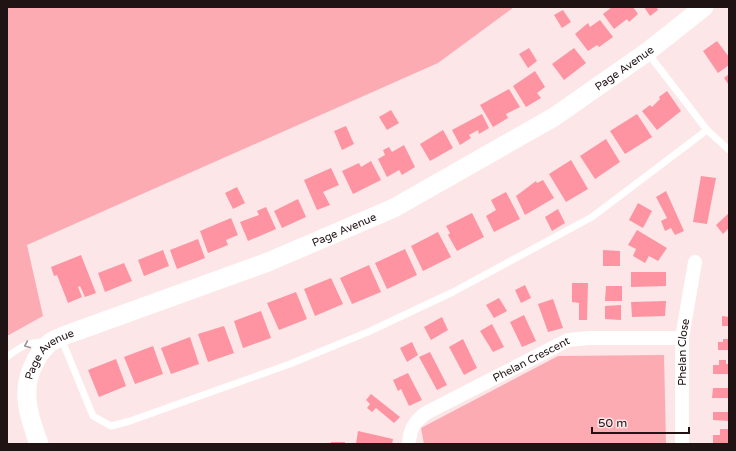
<svg xmlns="http://www.w3.org/2000/svg" width="736" height="451" viewBox="0 0 736 451" font-family="'Varela Round',sans-serif">
<rect width="100%" height="100%" fill="#fce6e7"/>
<g fill="#fcabb3">
<polygon points="7,7 514,7 438,63 27,245 43,316 7,336"/>
<polygon points="664,355 666,444 424,444 421,428 558,356"/>
</g>
<g fill="#fe94a1">
<polygon points="612,7 633,7 638,14 629,22 627,19 614,29 603,14"/>
<polygon points="644,7 659,7 657,8 658,10 650,16"/>
<polygon points="563,10 571,22 562,28 554,15"/>
<polygon points="600,20 613,37 599,47 597,45 588,51 575,34 588,23 590,27"/>
<polygon points="717,41 729,57 729,65 718,73 703,51"/>
<polygon points="529,48 537,61 528,68 519,54"/>
<polygon points="574,48 586,63 564,80 552,64"/>
<polygon points="535,71 545,87 537,93 541,98 526,107 513,86"/>
<polygon points="729,74 729,85 724,78"/>
<polygon points="509,89 520,107 506,114 508,118 493,127 480,105"/>
<polygon points="667,91 681,111 657,130 642,111 650,105 652,107 660,99 659,97"/>
<polygon points="391,110 399,123 387,130 379,117"/>
<polygon points="482,114 489,128 479,134 478,130 469,135 471,138 460,145 452,130"/>
<polygon points="637,114 652,137 625,154 610,131"/>
<polygon points="346,126 354,144 342,150 334,131"/>
<polygon points="443,130 453,148 430,161 420,144"/>
<polygon points="606,139 620,162 595,179 580,156"/>
<polygon points="404,145 415,167 402,175 399,170 387,177 378,159 385,155 383,150 389,147 392,152"/>
<polygon points="571,160 588,189 566,202 549,174"/>
<polygon points="371,161 381,180 353,194 342,171 359,163 361,167"/>
<polygon points="331,168 339,185 323,192 330,205 317,210 304,180"/>
<polygon points="701,176 716,178 707,224 693,222"/>
<polygon points="543,180 554,198 525,215 516,196 536,181 537,183"/>
<polygon points="237,187 245,203 233,209 225,193"/>
<polygon points="666,191 684,231 675,235 671,228 665,231 661,221 667,218 656,197"/>
<polygon points="506,192 520,219 494,232 486,216 496,210 491,200"/>
<polygon points="298,199 306,217 282,228 274,211"/>
<polygon points="638,203 652,211 643,228 629,220"/>
<polygon points="266,207 276,229 248,241 240,222 259,215 257,211"/>
<polygon points="558,209 565,223 552,231 545,217"/>
<polygon points="472,213 484,237 457,251 448,235 450,233 446,226"/>
<polygon points="729,213 729,228 723,234 716,225"/>
<polygon points="231,218 238,235 226,240 228,245 208,253 200,231"/>
<polygon points="637,230 667,248 658,261 649,256 645,263 633,256 636,249 628,245"/>
<polygon points="438,232 451,257 423,271 411,246"/>
<polygon points="198,239 205,258 177,269 170,250"/>
<polygon points="405,249 417,275 387,289 375,263"/>
<polygon points="163,250 169,266 144,276 138,260"/>
<polygon points="603,250 620,251 620,266 603,266"/>
<polygon points="81,255 96,293 85,297 80,286 78,287 82,297 68,303 57,275 54,276 51,267"/>
<polygon points="124,263 132,281 105,292 98,273"/>
<polygon points="369,265 381,292 352,304 340,278"/>
<polygon points="631,272 666,272 666,286 631,287"/>
<polygon points="331,278 343,304 315,316 304,289"/>
<polygon points="572,283 588,283 587,320 579,320 579,303 572,302"/>
<polygon points="525,285 531,298 521,303 515,290"/>
<polygon points="606,286 622,286 622,301 605,301"/>
<polygon points="296,292 307,319 279,330 267,303"/>
<polygon points="499,298 507,311 494,318 486,305"/>
<polygon points="553,299 563,328 548,332 538,304"/>
<polygon points="666,301 665,316 632,317 631,302"/>
<polygon points="621,305 621,320 605,319 605,306"/>
<polygon points="261,311 271,338 243,348 234,321"/>
<polygon points="524,315 536,341 522,347 510,322"/>
<polygon points="722,316 729,317 729,326 722,326"/>
<polygon points="442,317 448,330 431,340 424,327"/>
<polygon points="492,324 504,347 493,352 480,331"/>
<polygon points="224,326 234,353 208,362 198,334"/>
<polygon points="190,337 199,364 171,374 161,348"/>
<polygon points="463,339 477,368 464,375 449,347"/>
<polygon points="723,339 729,339 729,350 718,350 718,342 723,342"/>
<polygon points="412,342 418,355 407,362 400,348"/>
<polygon points="153,346 163,374 135,384 124,357"/>
<polygon points="430,352 447,385 437,390 419,357"/>
<polygon points="116,359 126,386 99,397 88,370"/>
<polygon points="719,360 726,360 726,364 729,364 729,374 713,374 713,365 719,365"/>
<polygon points="408,373 422,400 409,406 401,389 398,391 393,380"/>
<polygon points="713,388 729,388 729,398 712,398"/>
<polygon points="371,394 400,417 394,423 376,408 372,412 367,408 370,404 366,400"/>
<polygon points="713,412 729,412 729,421 713,420"/>
<polygon points="720,429 729,429 729,444 713,444 713,435 720,435"/>
<polygon points="358,431 393,439 392,444 356,444"/>
<rect x="331" y="442" width="14" height="2"/>
</g>
<g fill="none" stroke-linecap="round" stroke-linejoin="round">
<g stroke="#fff" stroke-width="7">
<polyline points="647,52 707,130 729,150"/>
<polyline points="61,338 93,416 111,426 130,421 290,364 368,332 453,292 592,217 707,130"/>
<path d="M7 357C20 347 29 341 47 342"/>
</g>
<g stroke="#fff" stroke-width="14">
<path id="s1" d="M409 444C409 430 415 421 426 413L568 340 589 338H682"/>
<path id="s2" d="M682 444V338L695 262"/>
</g>
<path stroke="#fff" stroke-width="19" id="s3" d="M39 444C29 417 20 391 34 364 38 355 43 348 51 342 59 337 68 334 77 331L268 262 394 208 554 117 647 52 704 7"/>
</g>
<defs><path id="oneway-chevron" d="M-2-3.5L2.5 0L-2 3.5" fill="none" stroke-width="1.6" stroke-linecap="round" stroke-linejoin="round"/></defs>
<use stroke="#9a9595" href="#oneway-chevron" transform="translate(27 345) rotate(157)"/>
<g text-anchor="middle" dominant-baseline="central" stroke-width="4" stroke-linejoin="round" paint-order="stroke">
<g font-size="11" fill="#1f1314" stroke="#fce6e7">
<text stroke="none"><textPath href="#s3" startOffset="749">Page Avenue</textPath></text>
<text stroke="none"><textPath href="#s3" startOffset="425">Page Avenue</textPath></text>
<text stroke="none"><textPath href="#s2" startOffset="92">Phelan Close</textPath></text>
<text stroke="none"><textPath href="#s3" startOffset="101">Page Avenue</textPath></text>
<text stroke="none"><textPath href="#s1" startOffset="155">Phelan Crescent</textPath></text>
</g>
</g>
<rect width="736" height="451" fill="none" stroke="#1f1314" stroke-width="16"/>
<path d="M592 427v6h97v-6" fill="none" stroke="#1f1314" stroke-width="2"/>
<text x="598" y="427" font-size="12" fill="#1f1314" stroke="#fce6e7" stroke-width="3" paint-order="stroke">50 m</text>
</svg>
